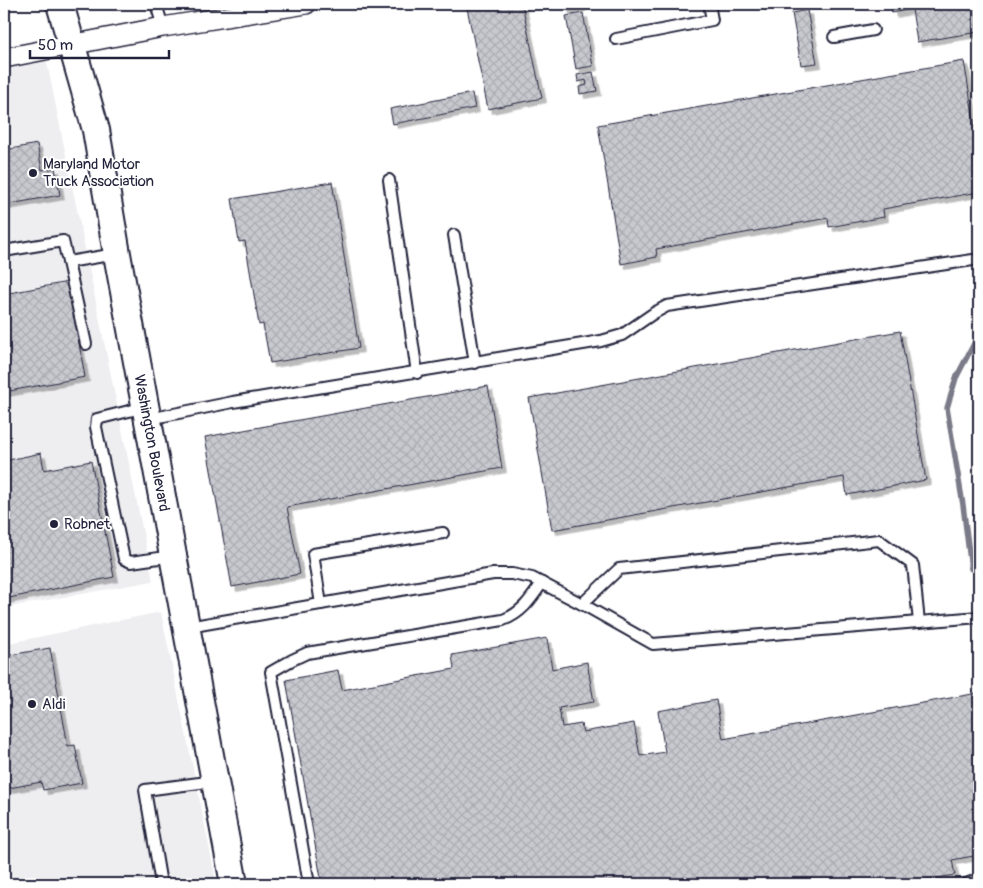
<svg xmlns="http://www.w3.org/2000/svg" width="983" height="888" viewBox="0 0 983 888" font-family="Pangolin,sans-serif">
<defs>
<pattern id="building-cross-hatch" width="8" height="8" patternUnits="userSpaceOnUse" patternTransform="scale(1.25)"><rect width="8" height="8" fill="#c8c8cf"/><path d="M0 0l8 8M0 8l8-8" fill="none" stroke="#acacb3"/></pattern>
<filter id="shadow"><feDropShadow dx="4.5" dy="4.5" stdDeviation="0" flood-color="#0004"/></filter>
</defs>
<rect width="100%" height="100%" fill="#fff"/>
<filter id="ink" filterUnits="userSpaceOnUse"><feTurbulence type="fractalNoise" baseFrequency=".02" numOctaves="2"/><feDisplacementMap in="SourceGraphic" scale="10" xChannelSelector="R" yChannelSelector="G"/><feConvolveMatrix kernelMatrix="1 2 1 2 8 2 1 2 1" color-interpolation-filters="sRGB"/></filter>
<g filter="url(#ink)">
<g fill="#eeeef1">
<polygon points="46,58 153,581 4,608 4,65"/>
<polygon points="161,612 216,880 191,884 4,884 4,644"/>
</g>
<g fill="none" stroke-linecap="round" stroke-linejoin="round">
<polyline stroke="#7a7a88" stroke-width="5.5" points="971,569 963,505 947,408 956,378 979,334"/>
</g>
<g fill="url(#building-cross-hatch)" stroke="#22223b" filter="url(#shadow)">
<polygon points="486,4 522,4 542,98 488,109 467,8"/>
<polygon points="564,4 581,4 581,7 565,10"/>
<polygon points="890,4 979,4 979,32 917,42 912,9 892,13"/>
<polygon points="807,10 817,63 801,65 792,13"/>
<polygon points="583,13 593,66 576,69 566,16"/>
<polygon points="964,61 979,150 979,192 883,209 884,217 829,227 828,218 656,249 657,257 621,264 598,125"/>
<polygon points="593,72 597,91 580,94 579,87 587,85 586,80 578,82 577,75"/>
<polygon points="472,93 475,108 393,124 390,109"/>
<polygon points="37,144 42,170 55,168 60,195 4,205 4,178 10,176 5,150"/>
<polygon points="332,182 359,348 270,363 263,324 259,325 245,241 239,242 232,199"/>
<polygon points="68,282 85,377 4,392 4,294"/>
<polygon points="900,331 926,480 847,495 844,477 552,530 529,398"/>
<polygon points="488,386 502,468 287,507 300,574 232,587 205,437"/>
<polygon points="41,453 44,470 91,461 114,577 4,599 4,461"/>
<polygon points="547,638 552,669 587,662 594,702 559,708 562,727 581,724 583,732 634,723 640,756 665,752 658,711 716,700 723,739 978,693 979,855 952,860 955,875 902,884 322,884 286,680 338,670 342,690 454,669 452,655"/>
<polygon points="50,648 68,746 75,745 82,783 43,790 41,782 4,789 4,656"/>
</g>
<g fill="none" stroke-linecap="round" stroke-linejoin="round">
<defs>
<g id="lane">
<polyline points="156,4 163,27"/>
<polyline points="834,37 873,30"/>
<polyline points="616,39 712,20 709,4"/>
<polyline points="389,180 417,373"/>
<polyline points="454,235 475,363"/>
<polyline points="4,251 63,241 68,262 116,254"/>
<polyline points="68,262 86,344"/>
<polyline points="145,407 97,419 96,427 124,559 131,562 173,556"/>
<polyline points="149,419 233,402 601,341 622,335 654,313 667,306 973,260"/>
<polyline points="321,604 313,554 443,533"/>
<polyline points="582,604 619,569 879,540 913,565 919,622"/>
<polyline points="188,627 493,574 512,574 532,578 582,604 653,644 979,617"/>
<polyline points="161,884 145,790 215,781"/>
<path d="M309 884 271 672 292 660 307 653 503 620C522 613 531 599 542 583"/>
<polyline points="966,884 979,879"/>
</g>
<polyline id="street" points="4,58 163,27 306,4"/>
<g id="secondary">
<path id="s1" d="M60 4 96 130 117 254 234 884"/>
</g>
</defs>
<use href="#lane" stroke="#22223b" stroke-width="14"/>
<use href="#street" stroke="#22223b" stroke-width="22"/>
<use href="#secondary" stroke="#22223b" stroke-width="30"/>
<use href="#lane" stroke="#fff" stroke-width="10"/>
<use href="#street" stroke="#fff" stroke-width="19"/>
<use href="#secondary" stroke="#fff" stroke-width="26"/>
</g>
</g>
<g fill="#22223b" stroke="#fff" stroke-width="2">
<circle cx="33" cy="173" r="5"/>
<circle cx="54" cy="524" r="5"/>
<circle cx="32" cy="704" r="5"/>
</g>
<g text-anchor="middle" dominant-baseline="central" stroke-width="4" stroke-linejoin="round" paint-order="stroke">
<g font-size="15" fill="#22223b" stroke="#fff" text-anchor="start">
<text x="43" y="164">Maryland Motor<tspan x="43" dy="17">Truck Association</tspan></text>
<text x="64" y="524">Robnet</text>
<text x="42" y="704">Aldi</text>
</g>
<g font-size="15" fill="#22223b" stroke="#fff">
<text stroke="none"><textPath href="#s1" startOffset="449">Washington Boulevard</textPath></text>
</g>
</g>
<rect width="983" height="888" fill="none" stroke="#fff" stroke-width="20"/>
<rect x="10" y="10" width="963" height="868" fill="none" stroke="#22223b" stroke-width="2" filter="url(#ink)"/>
<path d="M30 50v8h139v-8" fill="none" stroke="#22223b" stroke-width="2.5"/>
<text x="38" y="50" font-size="15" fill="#22223b" stroke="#ffffff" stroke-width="4" paint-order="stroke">50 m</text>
</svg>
